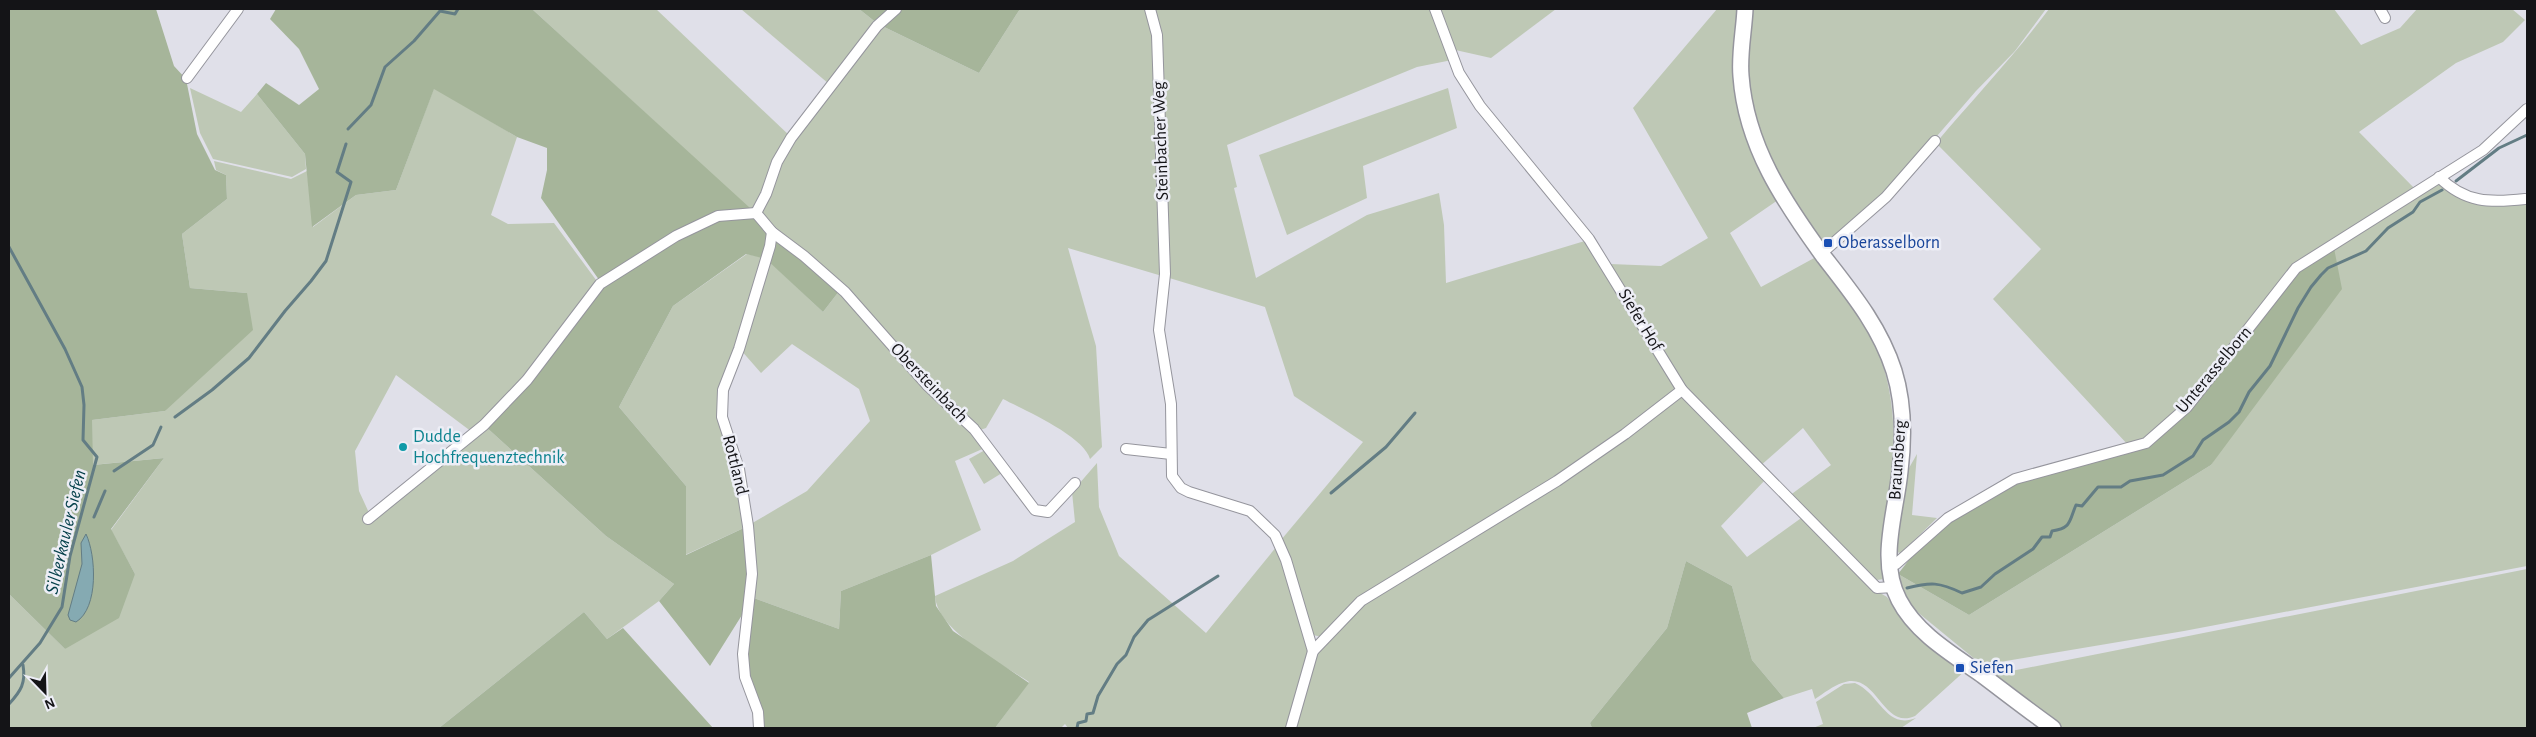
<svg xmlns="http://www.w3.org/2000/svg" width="2536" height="737" viewBox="0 0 2536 737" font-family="'Alegreya Sans',sans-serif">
<rect width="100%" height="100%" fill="#e0e0e9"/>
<g fill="#bec8b5">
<polygon points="532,9 656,9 791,137 754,213"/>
<polygon points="741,9 859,9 878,24 829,84"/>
<path d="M1020 9H1148L1155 35 1162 276 1068 248 1096 346 1102 447 1090 459C1084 436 1024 410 1003 399L986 428 980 430 959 414 846 291 772 231 758 213 779 163 880 25 979 73Z"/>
<polygon points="1152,9 1433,9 1452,60 1417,67 1227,145 1237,187 1234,188 1256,278 1367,215 1439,193 1444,225 1446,283 1588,240 1678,389 1624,433 1359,601 1322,637 1313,635 1281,540 1363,442 1294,396 1265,307 1166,277"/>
<polygon points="1437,9 1556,9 1491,58 1451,49"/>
<path d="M1717 9H1739L1736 75 1778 200 1730 233 1761 287 1816 257C1833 281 1858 309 1871 335 1907 408 1892 489 1883 566L1884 579 1877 580 1789 496 1831 465 1803 428 1759 467 1683 389 1610 264 1661 266 1708 238 1633 108Z"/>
<path d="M1752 9H2046L2015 51 1976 91 1885 196 1825 247C1788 193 1752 141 1748 74 1746 53 1750 30 1752 9Z"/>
<path d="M2049 9H2334L2361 45 2400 28 2417 9H2512L2525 20 2503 42 2456 63 2359 132 2416 190 2294 267 2186 406 2145 441 2129 446 1993 299 2041 249 1936 143C1974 98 2014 56 2049 9Z"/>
<polygon points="190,88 241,112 257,94 305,154 306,169 292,177 213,159 200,133"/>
<polygon points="434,88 517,137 491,215 508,224 554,223 599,284 526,379 472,432 396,375 355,451 359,491 370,515 485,426 606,536 674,584 659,601 607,639 584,612 439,728 9,728 9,594 65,649 135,574 111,530 164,458 92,465 92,420 165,411 247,293 190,288 182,234 227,199 226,175 216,170 214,161 291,179 307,171 313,227 356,195 396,190"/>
<polygon points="1448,88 1457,128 1363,166 1367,198 1287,235 1259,155"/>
<polygon points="2439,179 2451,192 2526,201 2527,207 2527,566 2184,631 1982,665 1910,606 1899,584 1898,574 1969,615 2211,465 2334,248"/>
<polygon points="747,254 765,258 722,390 746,527 685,555 686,486 619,407 673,306"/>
<polygon points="767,259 823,312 840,290 987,447 955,461 981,530 931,555 841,591 839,629 751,597 749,525 807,491 870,421 859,389 792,344 761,373 740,349"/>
<path d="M1682 392 1767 478 1721 526 1747 557 1804 516 1875 590 1887 597 1900 615 1967 669 1915 716C1882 731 1877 669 1842 683 1833 686 1824 693 1815 699L1812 689 1784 698 1752 660 1732 586 1686 561 1667 628 1590 723 1592 728H1293L1315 652 1363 603 1559 483Z"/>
<polygon points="985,450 1002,473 984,484 969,459"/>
<polygon points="1917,454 1912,515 1937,518 1901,553 1895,552 1905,475"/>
<path d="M1097 463 1099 507 1119 556 1206 633 1277 546 1310 650 1288 728H1068L1065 724 1061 728H995L1029 682C1002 664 937 631 935 596L1013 561 1075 522 1072 492Z"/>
<polygon points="2527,569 2527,728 2061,728 1991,675"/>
<path d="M1855 683C1880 694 1886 730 1916 718L1901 728H1813L1823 724 1816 702 1844 684Z"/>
</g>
<g fill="#a6b59a">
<polygon points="9,9 156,9 174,66 186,79 197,134 215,170 226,175 227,199 182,234 190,288 247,293 253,330 165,411 92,420 93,465 164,458 111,529 135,574 119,618 65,649 9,594"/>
<polygon points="276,9 532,9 840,290 823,312 766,259 746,254 673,306 619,407 686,486 686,555 746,527 751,576 747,607 710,666 659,601 674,584 606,536 485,426 602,284 541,198 547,170 547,148 517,137 434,89 396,190 356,195 312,227 305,154 257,94 266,83 299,105 319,89 299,49 270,19"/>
<polygon points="859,9 1020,9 979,73 878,24"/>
<polygon points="2334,248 2342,289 2211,465 1969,615 1898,574 1919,547 1951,519 2016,482 2147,444 2188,407 2297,270"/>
<polygon points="931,555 936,606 953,631 1029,683 995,728 761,728 747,675 751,597 839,629 841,591"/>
<polygon points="1686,561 1732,586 1752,660 1784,698 1747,713 1752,728 1592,728 1590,723 1667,628"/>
<polygon points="584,612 607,639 623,628 713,728 439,728"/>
</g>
<path fill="#85aab2" stroke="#637d84" d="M86 534C96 555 99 608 76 622L70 620 68 615 82 564 81 543Z"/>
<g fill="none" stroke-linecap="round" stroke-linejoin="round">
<g stroke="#637d84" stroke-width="3">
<polyline points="348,129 371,105 385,67 414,41 440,11 455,14 458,9"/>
<polyline points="2456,181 2499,148 2527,135"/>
<polyline points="9,247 65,349 82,387 84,405 83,440 97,457 70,556 62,607 40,643 9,678"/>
<polyline points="175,417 212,390 249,358 285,311 311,281 326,261 351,182 337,172 346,144"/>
<polyline points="114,471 153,445 161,427"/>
<polyline points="1331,493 1386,447 1415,413"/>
<polyline points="94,517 105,491"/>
<path d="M1907 588C1931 582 1939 582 1962 593L1981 587 1995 574 2033 549 2042 537H2050L2052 531C2072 528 2069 521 2076 505L2082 506 2098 487H2121L2130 481 2163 475 2193 456 2203 440 2229 422 2239 412 2249 392 2270 366 2298 308 2311 287 2321 275 2328 268 2366 251 2388 228 2413 212 2420 202 2442 190"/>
<path d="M9 704C21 691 26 683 23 665"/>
<polyline points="1077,728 1078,723 1086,721 1087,714 1093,713 1098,696 1117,664 1126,655 1134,637 1148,620 1218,576"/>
</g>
<defs>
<g id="minor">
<polyline points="1150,9 1157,35 1165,274 1159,330 1171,404 1172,476 1181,488 1189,492 1250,511 1275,535 1286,560 1313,651"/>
<polyline points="1435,9 1459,73 1480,106 1589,239 1682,390 1877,588 1893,587"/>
<polyline points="2380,9 2385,18"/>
<polyline points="187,78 238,9"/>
<path d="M2439 177C2465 203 2490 203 2525 199"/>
<polyline points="756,213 772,232 804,256 845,292 927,385 974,429 1035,510 1048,512 1075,483"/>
<polyline points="756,213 766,194 777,162 791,138 877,26 896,9"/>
<polyline points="1822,253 1886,197 1935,141"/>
<polyline points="1126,449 1171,454"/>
<polyline points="368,519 484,425 527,380 600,284 676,236 718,216 756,213"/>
<polyline points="1889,564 1896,564 1948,518 2015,479 2146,443 2187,407 2296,268 2483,150 2527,109"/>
<polyline points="759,728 758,712 745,677 743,654 752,574 748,526 739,469 722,417 723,390 739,349 770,246 772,232"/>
<polyline points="1291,728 1313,651 1361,601 1557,481 1625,434 1682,390"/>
</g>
<path id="secondary" d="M1745 9C1744 31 1739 54 1741 76 1746 146 1784 202 1824 257 1852 293 1880 327 1894 371 1904 403 1904 438 1900 471 1896 513 1878 560 1899 600 1916 633 1952 654 1982 675 2006 693 2029 711 2053 728"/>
</defs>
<use href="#minor" stroke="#95959d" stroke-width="12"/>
<use href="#secondary" stroke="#95959d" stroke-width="18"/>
<use href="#minor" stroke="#fff" stroke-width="10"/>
<use href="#secondary" stroke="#fff" stroke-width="15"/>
</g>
<g fill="#1a4fb4" stroke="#edeef6" stroke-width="2">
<rect x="1823" y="238" width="10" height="10" rx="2.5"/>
<rect x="1955" y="663" width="10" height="10" rx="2.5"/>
</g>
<circle fill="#0f9aa8" stroke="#edeef6" stroke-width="2" cx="403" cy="447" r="5"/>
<g text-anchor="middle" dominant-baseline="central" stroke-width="5" stroke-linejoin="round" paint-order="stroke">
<g font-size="18" fill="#141417" stroke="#edeef6">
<text transform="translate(1161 141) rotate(-92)">Steinbacher Weg</text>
<text transform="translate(1640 320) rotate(59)">Siefer Hof</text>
<text transform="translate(2214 370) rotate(-50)">Unterasselborn</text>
<text transform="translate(929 383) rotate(46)">Obersteinbach</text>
<text transform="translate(1898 460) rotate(-86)">Braunsberg</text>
<text transform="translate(735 465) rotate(76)">Rottland</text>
</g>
<g font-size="18" fill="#164399" stroke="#edeef6" text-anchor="start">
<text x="1838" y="243">Oberasselborn</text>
<text x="1970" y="668">Siefen</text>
</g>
<g font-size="18" fill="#0d838f" stroke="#edeef6" text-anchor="start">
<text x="413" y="437">Dudde<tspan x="413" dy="21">Hochfrequenztechnik</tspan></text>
</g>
<g font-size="19" font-style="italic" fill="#06414b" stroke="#edeef6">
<text transform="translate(66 532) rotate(-77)">Silberkauler Siefen</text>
</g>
</g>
<rect width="2536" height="737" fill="none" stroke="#141417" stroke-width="20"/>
<g transform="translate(45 692) rotate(157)" stroke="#edeef6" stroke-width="4" paint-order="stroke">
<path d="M0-4L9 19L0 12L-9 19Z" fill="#141417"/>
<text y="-8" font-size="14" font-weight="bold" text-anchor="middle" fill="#141417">N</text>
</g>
</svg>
